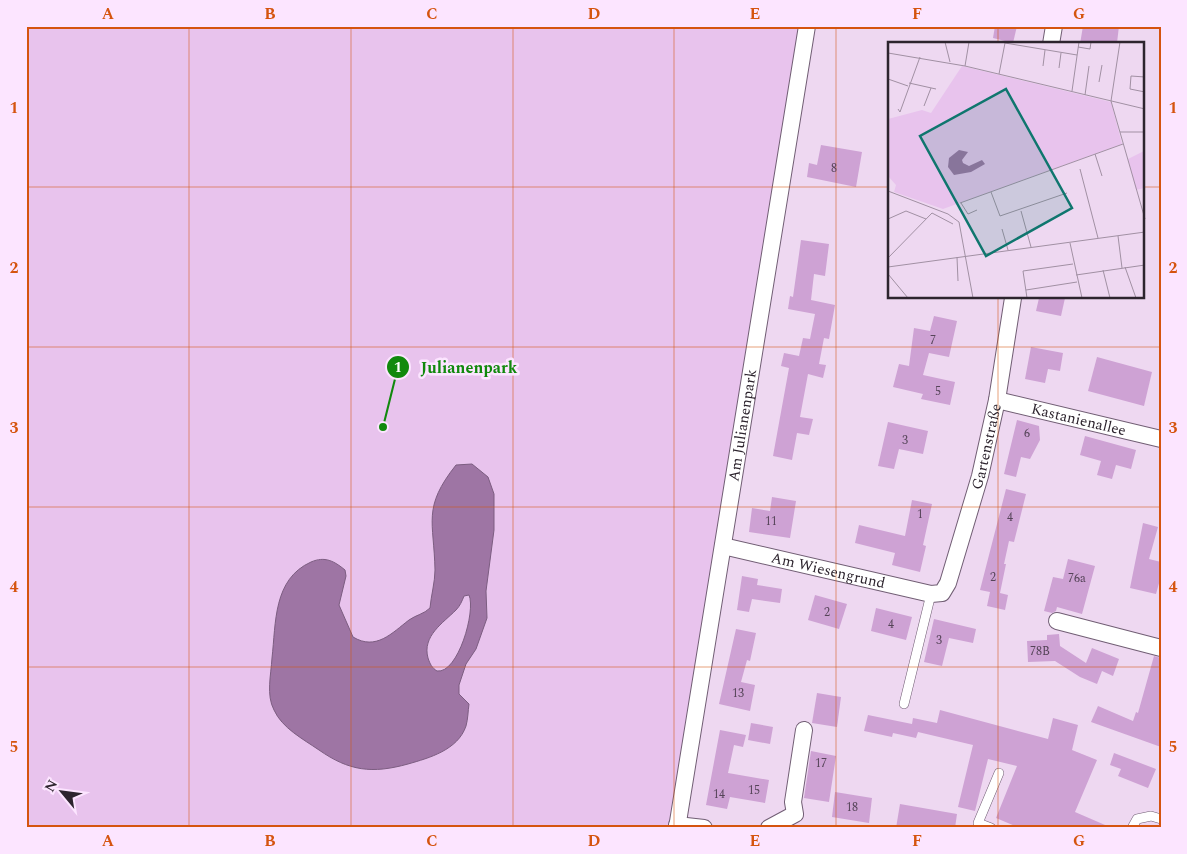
<svg xmlns="http://www.w3.org/2000/svg" width="1187" height="854" viewBox="0 0 1187 854" font-family="Spectral,serif">
<rect width="100%" height="100%" fill="#eed8f1"/>
<polygon fill="#e8c3ed" points="26,26 803,26 676,828 26,828"/>
<path fill="#9e75a4" stroke="#7c5d81" fill-rule="evenodd" d="M472 464 488 477 494 494V530L486 591 487 618 476 649 466 664 459 685V694L469 704C468 711 468 719 466 726 458 750 429 758 408 764 372 774 349 771 319 750 303 739 282 728 274 710 266 695 271 675 272 658 276 623 273 579 311 562 325 556 334 561 345 570L346 576 339 605 353 637C376 651 392 633 409 620 416 615 424 614 430 608 431 596 435 582 435 570 434 521 422 508 456 465ZM469 595C476 611 458 674 437 671 432 668 430 664 428 658 422 636 443 623 456 610 460 606 462 601 464 596Z"/>
<g fill="#cea2d4">
<polygon points="995,26 1017,26 1013,43 993,38"/>
<polygon points="1083,26 1119,26 1117,43 1099,41 1098,44 1080,44"/>
<polygon points="821,145 862,152 856,187 807,177 809,163 817,165"/>
<polygon points="801,240 829,244 825,276 814,274 811,300 835,305 829,339 824,338 819,364 826,365 823,378 808,374 800,417 813,419 809,435 797,433 792,460 773,456 789,368 781,366 784,353 799,356 803,338 810,339 815,314 788,309 790,296 793,297"/>
<polygon points="1039,298 1065,298 1061,316 1036,311"/>
<polygon points="934,316 957,321 949,357 929,353 923,375 955,382 950,405 921,399 923,394 893,387 899,364 909,366 914,328 930,331"/>
<polygon points="1031,347 1063,353 1060,371 1048,369 1045,383 1025,379"/>
<polygon points="1097,357 1152,372 1144,406 1088,391"/>
<polygon points="1017,420 1039,426 1040,440 1030,459 1021,457 1016,477 1004,474"/>
<polygon points="888,422 928,431 923,454 899,449 894,469 878,466"/>
<polygon points="1085,436 1136,450 1131,469 1116,465 1112,479 1097,475 1101,461 1080,455"/>
<polygon points="1006,489 1026,494 1014,542 1009,541 1004,564 1006,564 1000,593 1008,595 1005,610 987,606 990,592 980,590"/>
<polygon points="772,497 796,501 790,538 749,532 752,508 770,511"/>
<polygon points="912,500 932,504 923,545 926,546 920,572 892,565 895,553 855,543 859,525 905,536"/>
<polygon points="1143,523 1158,527 1149,559 1161,562 1161,576 1156,594 1130,588"/>
<polygon points="1068,559 1095,566 1082,614 1057,607 1056,611 1052,613 1044,611 1053,577 1063,579"/>
<polygon points="742,576 758,579 757,585 782,589 780,603 752,599 749,612 737,610"/>
<polygon points="815,595 847,604 839,629 808,620"/>
<polygon points="876,608 912,617 906,640 871,631"/>
<polygon points="934,619 976,629 973,643 949,638 942,666 924,662"/>
<polygon points="736,629 756,633 750,661 747,660 741,682 755,685 750,711 719,704"/>
<polygon points="1059,634 1060,646 1086,663 1092,648 1119,659 1113,676 1102,671 1097,684 1080,677 1055,661 1028,662 1027,641 1047,640 1047,635"/>
<polygon points="1154,656 1161,658 1161,747 1091,722 1098,706 1133,721 1136,712 1138,713"/>
<polygon points="817,693 841,697 837,727 812,723"/>
<polygon points="940,710 1048,739 1053,718 1078,725 1072,750 1097,760 1075,812 1112,828 1020,828 996,818 1017,766 988,759 975,811 958,807 973,745 918,732 916,738 893,733 892,737 864,731 868,715 912,724 913,718 937,723"/>
<polygon points="751,723 773,727 770,744 748,740"/>
<polygon points="720,730 746,735 743,747 734,745 728,773 769,780 765,803 730,797 727,809 706,805"/>
<polygon points="811,751 836,756 829,802 804,798"/>
<polygon points="1114,753 1156,769 1148,788 1118,776 1121,769 1110,765"/>
<polygon points="835,792 872,798 869,823 832,817"/>
<polygon points="900,804 957,814 955,828 896,828"/>
</g>
<g fill="none" stroke-linecap="round" stroke-linejoin="round">
<defs>
<g id="service">
<polyline points="904,704 931,594"/>
<polyline points="991,828 978,823 999,773"/>
<polyline points="1132,828 1137,819 1151,816 1161,819"/>
</g>
<g id="minor">
<polyline points="1051,44 1054,26"/>
<path id="s1" d="M997 400 1161 439"/>
<path id="s2" d="M723 546 931 594 942 593 948 583 980 476 997 400 1013 298"/>
<polyline points="1057,621 1161,648"/>
<polyline points="677,825 704,828"/>
<path id="s3" d="M677 828 807 26"/>
<polyline points="769,828 795,814 793,802 804,730"/>
</g>
</defs>
<use href="#service" stroke="#715e74" stroke-width="10"/>
<use href="#minor" stroke="#715e74" stroke-width="18"/>
<use href="#service" stroke="#fff" stroke-width="9"/>
<use href="#minor" stroke="#fff" stroke-width="16"/>
</g>
<path fill="none" stroke="#d5540f" stroke-width="1" stroke-opacity="0.55" d="M189 26V828M351 26V828M513 26V828M674 26V828M836 26V828M998 26V44M26 187H890M1143 187H1161M998 298V828M26 347H1161M26 507H1161M26 667H1161"/>
<g text-anchor="middle" dominant-baseline="central" stroke-width="5" stroke-linejoin="round" paint-order="stroke">
<g font-size="12" fill="#554458">
<text x="834" y="168">8</text>
<text x="933" y="340">7</text>
<text x="938" y="391">5</text>
<text x="1027" y="433">6</text>
<text x="905" y="440">3</text>
<text x="920" y="514">1</text>
<text x="1010" y="517">4</text>
<text x="771" y="521">11</text>
<text x="993" y="577">2</text>
<text x="1077" y="578">76a</text>
<text x="827" y="612">2</text>
<text x="891" y="624">4</text>
<text x="939" y="640">3</text>
<text x="1040" y="651">78B</text>
<text x="738" y="693">13</text>
<text x="821" y="763">17</text>
<text x="754" y="790">15</text>
<text x="719" y="794">14</text>
<text x="852" y="807">18</text>
</g>
<g font-size="15" fill="#2d242e" stroke="#fce5ff">
<text stroke="none"><textPath href="#s1" startOffset="84">Kastanienallee</textPath></text>
<text stroke="none"><textPath href="#s3" startOffset="408">Am Julianenpark</textPath></text>
<text stroke="none"><textPath href="#s2" startOffset="378">Gartenstraße</textPath></text>
<text stroke="none"><textPath href="#s2" startOffset="108">Am Wiesengrund</textPath></text>
</g>
</g>
<g transform="translate(888 42)">
<rect width="256" height="256" fill="#eed8f1"/>
<path d="M74 24 223 60 234 102 55 167 6 150 8 143 0 134V77L34 68 43 71ZM256 109V146L248 148 240 117Z" fill="#e8c3ed"/>
<path d="M71 108 80 110 74 118 75 121 81 124 94 118 97 122 83 130 66 133 60 125 61 116Z" fill="#9e75a4"/>
<path fill="none" stroke="#a190a3" stroke-width="1" d="M57 0 62 20M232 0 223 59 257 177M117 1 189 13M190 5 202 7 203 0M0 11 77 24 257 67M77 24 81 0M155 24 157 8M171 26 173 11M111 32 117 1M257 35 243 34 242 47 257 50M0 37 20 44M211 40 214 23M21 41 48 47M184 49 191 0M197 53 201 24M36 64 43 46M10 67 12 70 32 15M232 90H256M207 112 214 134M192 127 210 196M0 149 60 172 71 180 85 256M103 150 112 174 179 151M72 161 235 102M73 161 80 172 89 168M133 169 143 205M0 177 18 169 38 177M114 187 120 208M230 194 234 226M182 201 194 256M69 215 70 239M0 216 44 171 65 182M0 225 257 190M237 225 248 256M215 228 222 256M0 232 20 256M188 233 257 223M138 248 189 240M139 256 135 229 185 222"/>
<path fill="#0f766e" fill-opacity="0.15" stroke="#0f766e" stroke-width="2.5" d="M118 47 184 166 98 214 32 94Z"/>
<rect width="256" height="256" fill="none" stroke="#2d242e" stroke-width="2.5"/>
</g>
<path fill="none" stroke="#11890d" stroke-width="2" d="M383 427L398 367"/>
<g fill="#11890d" stroke="#fce5ff" stroke-width="2">
<circle cx="383" cy="427" r="5"/>
<circle cx="398" cy="367" r="12"/>
</g>
<g font-size="15" text-anchor="middle" font-weight="bold" fill="#fff">
<text x="398" y="372">1</text>
</g>
<g font-size="16" text-anchor="middle" font-weight="bold" fill="#11890d" stroke="#fce5ff" stroke-width="5" stroke-linejoin="round" paint-order="stroke">
<text x="469" y="373">Julianenpark</text>
</g>
<rect width="1187" height="854" fill="none" stroke="#fce5ff" stroke-width="55"/>
<g transform="translate(62 792) rotate(299)" stroke="#fce5ff" stroke-width="4" paint-order="stroke">
<path d="M0-4L9 19L0 12L-9 19Z" fill="#2d242e"/>
<text y="-8" font-size="14" font-weight="bold" text-anchor="middle" fill="#2d242e">N</text>
</g>
<rect x="28" y="28" width="1132" height="798" fill="none" stroke="#d5540f" stroke-width="2"/>
<g font-size="16" text-anchor="middle" font-weight="bold" fill="#d5540f">
<text x="108" y="19">A</text>
<text x="270" y="19">B</text>
<text x="432" y="19">C</text>
<text x="594" y="19">D</text>
<text x="755" y="19">E</text>
<text x="917" y="19">F</text>
<text x="1079" y="19">G</text>
<text x="14" y="113">1</text>
<text x="1173" y="113">1</text>
<text x="14" y="273">2</text>
<text x="1173" y="273">2</text>
<text x="14" y="433">3</text>
<text x="1173" y="433">3</text>
<text x="14" y="592">4</text>
<text x="1173" y="592">4</text>
<text x="14" y="752">5</text>
<text x="1173" y="752">5</text>
<text x="108" y="846">A</text>
<text x="270" y="846">B</text>
<text x="432" y="846">C</text>
<text x="594" y="846">D</text>
<text x="755" y="846">E</text>
<text x="917" y="846">F</text>
<text x="1079" y="846">G</text>
</g>
</svg>
